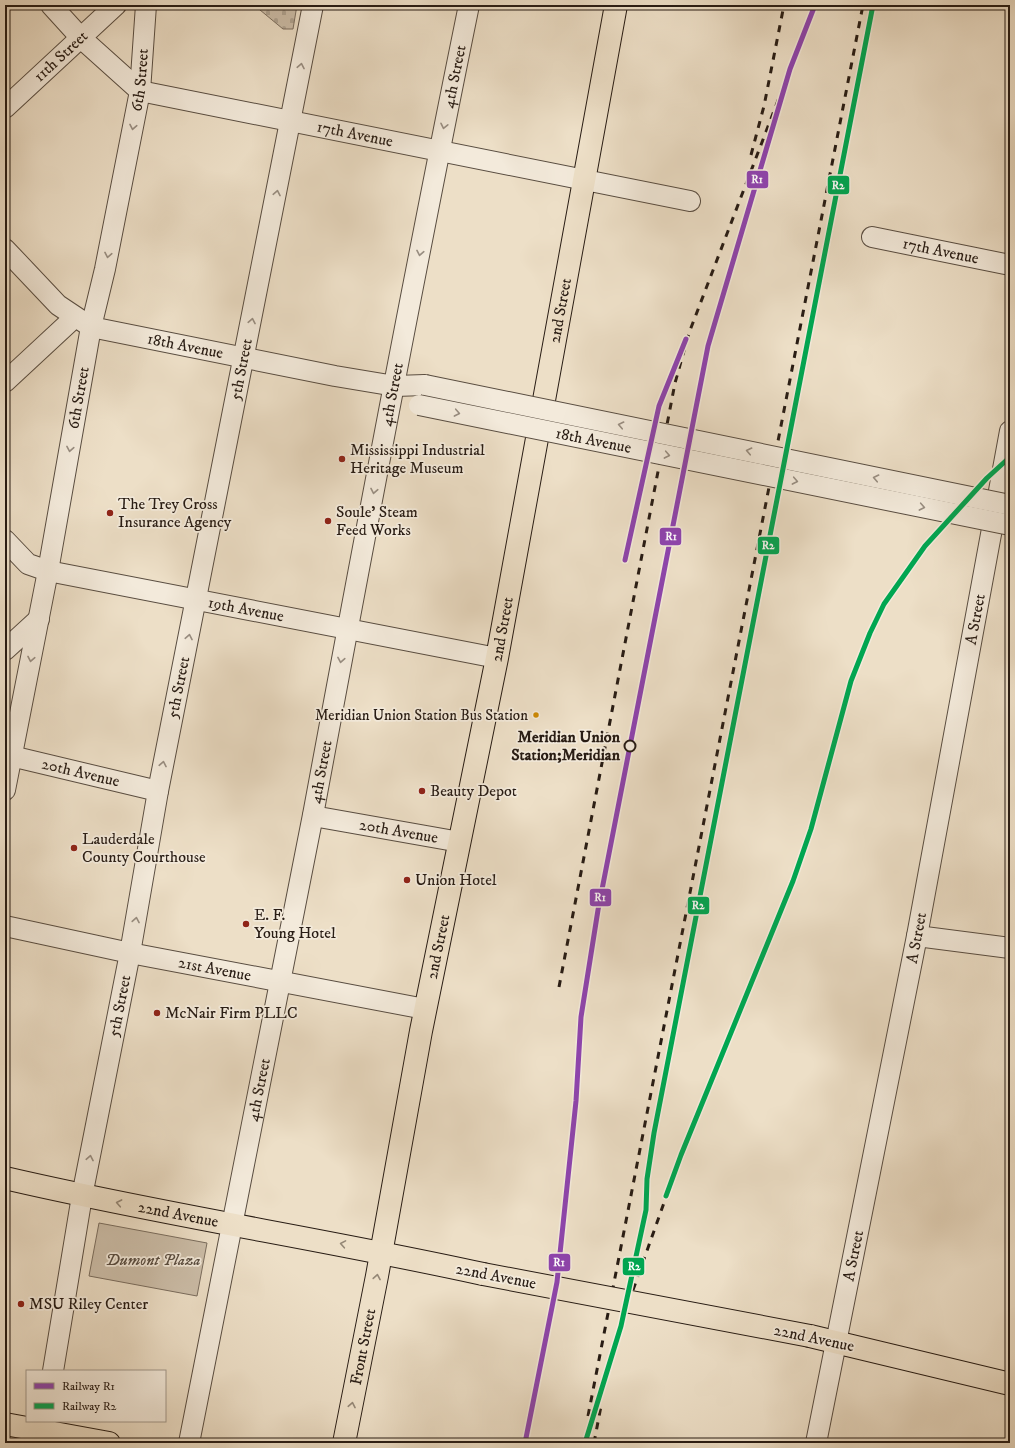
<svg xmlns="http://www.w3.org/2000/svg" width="1015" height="1448" viewBox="0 0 1015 1448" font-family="'IM FELL DW Pica',serif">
<defs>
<pattern id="cemetery-stones" width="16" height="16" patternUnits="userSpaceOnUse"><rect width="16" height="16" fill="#ccbea9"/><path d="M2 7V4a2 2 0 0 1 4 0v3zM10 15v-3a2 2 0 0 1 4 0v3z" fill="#afa391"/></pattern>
</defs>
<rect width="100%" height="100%" fill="#eddfc7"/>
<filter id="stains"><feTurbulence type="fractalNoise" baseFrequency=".005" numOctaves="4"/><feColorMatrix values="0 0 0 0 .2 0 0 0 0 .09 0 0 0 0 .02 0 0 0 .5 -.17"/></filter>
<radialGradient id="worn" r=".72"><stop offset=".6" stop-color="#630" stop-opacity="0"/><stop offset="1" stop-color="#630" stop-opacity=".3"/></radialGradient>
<polygon fill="#ccbea9" stroke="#7a6d5e" points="99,1223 207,1243 197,1296 89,1276"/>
<polygon fill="url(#cemetery-stones)" stroke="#7a6d5e" points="254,5 297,5 293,29 283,29"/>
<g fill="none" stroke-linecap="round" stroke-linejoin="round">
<defs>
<g id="minor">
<path id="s1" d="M51 5 81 38 140 91 690 201"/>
<path id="s2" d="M5 108 116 5"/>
<path id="s3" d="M872 237 1010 265"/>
<path id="s4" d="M5 249 58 305 91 327 335 376 395 386 425 385"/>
<polyline points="5,382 75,317"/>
<path id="s5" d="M5 540 28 564 48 571 497 658"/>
<polyline points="5,650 39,619"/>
<path id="s6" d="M5 750 11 756 158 791"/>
<path id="s7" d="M5 790 48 571 91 327 105 269 140 91 146 5"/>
<path id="s8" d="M313 816 460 842"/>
<path id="s9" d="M5 926 130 953 425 1009"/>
<polyline points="917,936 1010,948"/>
<path id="s10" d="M53 1371 82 1196 130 953 158 791 313 5"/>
<path id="s11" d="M189 1443C229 1233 273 1024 313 815 363 545 414 274 469 5"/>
<path id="s12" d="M816 1443 917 936 1010 431"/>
</g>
<g id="major">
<path id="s13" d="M5 1178C163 1215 324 1239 483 1274"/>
<polyline points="810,1336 1010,1384"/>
<polyline points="5,1424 109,1443"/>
<path id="s14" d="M344 1443 377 1276 421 1031 497 658 616 5"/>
</g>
</defs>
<use href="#minor" stroke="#594d41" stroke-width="22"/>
<use href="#major" stroke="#281c14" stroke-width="24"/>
<use href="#minor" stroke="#f3eadb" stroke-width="20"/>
<use href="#major" stroke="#eddfc7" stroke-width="22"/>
<g stroke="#281c14" stroke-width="3" stroke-dasharray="7 7" stroke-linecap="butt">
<polyline points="751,155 764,106 784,5"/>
<polyline points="625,560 659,406 676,365"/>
<polyline points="559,987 675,383 689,333 790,69"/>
<polyline points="633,1290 681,1155 793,881 811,829 851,681 870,633 884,604 925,546 987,478 1010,457"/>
<polyline points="588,1416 863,5"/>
<polyline points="585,1443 621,1326 646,1210 647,1179 654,1133 873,5"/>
<polyline points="594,1443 601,1406"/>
</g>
<defs>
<g id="minor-bridge">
<polyline points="425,385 1010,505"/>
<path id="s15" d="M419 405 1010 525"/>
</g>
<polyline id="major-bridge" points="483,1274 810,1336"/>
</defs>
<use href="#minor-bridge" stroke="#594d41" stroke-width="22" stroke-linecap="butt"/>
<use href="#major-bridge" stroke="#281c14" stroke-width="24" stroke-linecap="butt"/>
<use href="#minor-bridge" stroke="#f3eadb" stroke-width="20"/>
<use href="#major-bridge" stroke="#eddfc7" stroke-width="22"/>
<defs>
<g id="rail-1">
<polyline points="625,560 659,406 686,339"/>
<polyline points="525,1443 557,1282 576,1101 581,1017 598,910 708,346 790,69 815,5"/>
</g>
<g id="rail-2">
<polyline points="666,1196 681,1155 793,881 811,829 851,681 870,633 884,604 925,546 987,478 1010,457"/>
<polyline points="585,1443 621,1326 646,1210 647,1179 654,1133 873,5"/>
</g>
</defs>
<use href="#rail-1" stroke="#f3eadb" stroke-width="8"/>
<use href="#rail-2" stroke="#f3eadb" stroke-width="8"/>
<use href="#rail-1" stroke="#8e44ad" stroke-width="5"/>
<use href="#rail-2" stroke="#00a651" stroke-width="5"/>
</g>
<defs><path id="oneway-chevron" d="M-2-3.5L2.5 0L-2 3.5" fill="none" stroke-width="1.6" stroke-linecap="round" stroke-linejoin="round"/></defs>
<g stroke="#988d81">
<use href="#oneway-chevron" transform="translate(301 66) rotate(-79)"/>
<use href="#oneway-chevron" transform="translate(444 126) rotate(102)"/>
<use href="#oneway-chevron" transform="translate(133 127) rotate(101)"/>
<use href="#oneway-chevron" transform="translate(277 193) rotate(-79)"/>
<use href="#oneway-chevron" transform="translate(420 253) rotate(101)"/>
<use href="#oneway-chevron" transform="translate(108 255) rotate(101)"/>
<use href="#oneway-chevron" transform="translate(252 321) rotate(-79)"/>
<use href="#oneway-chevron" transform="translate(457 413) rotate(11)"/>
<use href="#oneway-chevron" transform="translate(621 425) rotate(-168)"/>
<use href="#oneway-chevron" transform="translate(70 449) rotate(100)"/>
<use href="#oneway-chevron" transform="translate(749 451) rotate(-168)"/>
<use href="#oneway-chevron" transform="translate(667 455) rotate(11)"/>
<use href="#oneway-chevron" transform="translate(876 478) rotate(-168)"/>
<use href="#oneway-chevron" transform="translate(795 481) rotate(11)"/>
<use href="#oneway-chevron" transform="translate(374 491) rotate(101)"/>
<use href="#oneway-chevron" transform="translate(922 507) rotate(11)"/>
<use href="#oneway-chevron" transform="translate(189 637) rotate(-79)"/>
<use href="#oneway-chevron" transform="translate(31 659) rotate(101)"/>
<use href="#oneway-chevron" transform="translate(341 660) rotate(100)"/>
<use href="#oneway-chevron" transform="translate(163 764) rotate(-79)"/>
<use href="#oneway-chevron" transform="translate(136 920) rotate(-80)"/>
<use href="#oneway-chevron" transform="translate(90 1158) rotate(-79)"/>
</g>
<g stroke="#948776">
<use href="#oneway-chevron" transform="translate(119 1203) rotate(-169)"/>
<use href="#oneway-chevron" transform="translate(343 1244) rotate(-170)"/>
<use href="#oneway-chevron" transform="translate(377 1277) rotate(-80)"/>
<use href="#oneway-chevron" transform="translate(352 1405) rotate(-79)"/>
</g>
<g fill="#8f2418" stroke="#f3eadb" stroke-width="1.5">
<circle cx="342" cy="459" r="4"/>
<circle cx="110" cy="513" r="4"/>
<circle cx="328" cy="521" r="4"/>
<circle cx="422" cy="791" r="4"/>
<circle cx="74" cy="848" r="4"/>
<circle cx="407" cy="880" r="4"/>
<circle cx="246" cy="924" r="4"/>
<circle cx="157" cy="1013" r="4"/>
<circle cx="21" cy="1304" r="4"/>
</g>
<circle fill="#ce8a04" stroke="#f3eadb" stroke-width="1.5" cx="536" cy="715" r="3.5"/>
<circle fill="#f3eadb" stroke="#281c14" stroke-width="2" cx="630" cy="746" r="5.5"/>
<g text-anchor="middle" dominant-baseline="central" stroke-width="3.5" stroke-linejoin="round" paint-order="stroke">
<g font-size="15" fill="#281c14" stroke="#f3eadb" text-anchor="end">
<text x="528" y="715">Meridian Union Station Bus Station</text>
</g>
<g font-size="16" fill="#281c14" stroke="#f3eadb">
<text stroke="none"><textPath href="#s2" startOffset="76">11th Street</textPath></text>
<text stroke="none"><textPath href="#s11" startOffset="1392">4th Street</textPath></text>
<text stroke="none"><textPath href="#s7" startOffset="723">6th Street</textPath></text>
<text stroke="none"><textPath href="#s1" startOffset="343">17th Avenue</textPath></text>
<text stroke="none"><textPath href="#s3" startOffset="70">17th Avenue</textPath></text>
<text stroke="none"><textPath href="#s14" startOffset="1153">2nd Street</textPath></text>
<text stroke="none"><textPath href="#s4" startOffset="213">18th Avenue</textPath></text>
<text stroke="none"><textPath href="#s10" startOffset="1019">5th Street</textPath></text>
<text stroke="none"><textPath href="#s11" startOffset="1068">4th Street</textPath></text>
<text stroke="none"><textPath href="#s7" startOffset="399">6th Street</textPath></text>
<text stroke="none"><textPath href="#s15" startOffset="178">18th Avenue</textPath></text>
<text stroke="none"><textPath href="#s5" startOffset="256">19th Avenue</textPath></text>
<text stroke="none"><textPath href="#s12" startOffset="839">A Street</textPath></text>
<text stroke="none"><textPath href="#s14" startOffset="829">2nd Street</textPath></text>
<text stroke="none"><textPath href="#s10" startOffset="695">5th Street</textPath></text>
<text stroke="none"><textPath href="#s11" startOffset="684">4th Street</textPath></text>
<text stroke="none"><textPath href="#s6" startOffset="80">20th Avenue</textPath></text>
<text stroke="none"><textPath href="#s8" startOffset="87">20th Avenue</textPath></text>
<text stroke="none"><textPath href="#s12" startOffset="515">A Street</textPath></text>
<text stroke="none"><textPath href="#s14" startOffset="505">2nd Street</textPath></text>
<text stroke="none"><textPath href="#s9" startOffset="214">21st Avenue</textPath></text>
<text stroke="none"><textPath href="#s10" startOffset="371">5th Street</textPath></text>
<text stroke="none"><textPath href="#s11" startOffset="360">4th Street</textPath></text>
<text stroke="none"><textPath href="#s13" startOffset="177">22nd Avenue</textPath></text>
<text stroke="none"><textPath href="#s12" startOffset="191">A Street</textPath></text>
<text transform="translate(496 1276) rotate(11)">22nd Avenue</text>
<text transform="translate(814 1338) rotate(12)">22nd Avenue</text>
<text stroke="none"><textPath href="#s14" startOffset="98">Front Street</textPath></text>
</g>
<g font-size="16" fill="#281c14" stroke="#f3eadb" text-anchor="start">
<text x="350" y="450">Mississippi Industrial<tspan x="350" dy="18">Heritage Museum</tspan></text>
<text x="118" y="504">The Trey Cross<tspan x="118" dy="18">Insurance Agency</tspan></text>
<text x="336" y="512">Soule’ Steam<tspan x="336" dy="18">Feed Works</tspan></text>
<text x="430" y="791">Beauty Depot</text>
<text x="82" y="839">Lauderdale<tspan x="82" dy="18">County Courthouse</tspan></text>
<text x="415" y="880">Union Hotel</text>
<text x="254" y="915">E. F.<tspan x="254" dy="18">Young Hotel</tspan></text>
<text x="165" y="1013">McNair Firm PLLC</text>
<text x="29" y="1304">MSU Riley Center</text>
</g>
<g font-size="16" font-weight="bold" fill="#281c14" stroke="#f3eadb" text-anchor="end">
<text x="620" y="737">Meridian Union<tspan x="620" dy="18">Station;Meridian</tspan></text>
</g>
<g font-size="16" font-style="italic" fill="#594d41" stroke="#f3eadb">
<text x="153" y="1260">Dumont Plaza</text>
</g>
</g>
<g stroke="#f3eadb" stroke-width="1.5">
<rect x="746" y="170" width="23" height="19" rx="4" fill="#8e44ad"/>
<rect x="827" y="175" width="23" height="20" rx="4" fill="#00a651"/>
<rect x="659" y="527" width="23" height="19" rx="4" fill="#8e44ad"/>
<rect x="757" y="536" width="23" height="19" rx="4" fill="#00a651"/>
<rect x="589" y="888" width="23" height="19" rx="4" fill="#8e44ad"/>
<rect x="687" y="896" width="23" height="19" rx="4" fill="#00a651"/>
<rect x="548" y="1253" width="23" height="19" rx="4" fill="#8e44ad"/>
<rect x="622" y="1257" width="23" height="19" rx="4" fill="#00a651"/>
</g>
<g font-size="11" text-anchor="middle" font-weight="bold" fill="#fff">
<text x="757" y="183">R1</text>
<text x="838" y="189">R2</text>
<text x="671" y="540">R1</text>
<text x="768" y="549">R2</text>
<text x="600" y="901">R1</text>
<text x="698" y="909">R2</text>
<text x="559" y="1266">R1</text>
<text x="634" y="1270">R2</text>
</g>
<rect width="1015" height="1448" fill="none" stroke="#eddfc7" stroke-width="20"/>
<rect x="6" y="6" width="1003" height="1436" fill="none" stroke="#281c14" stroke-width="2"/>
<rect x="10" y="10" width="995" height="1428" fill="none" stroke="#281c14"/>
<rect x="26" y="1370" width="140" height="52" fill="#f3eadb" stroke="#a2988b"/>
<rect x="34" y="1383" width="20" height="6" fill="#8e44ad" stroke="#a2988b"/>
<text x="62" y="1390" font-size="12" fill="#281c14">Railway R1</text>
<rect x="34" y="1403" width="20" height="6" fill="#00a651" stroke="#a2988b"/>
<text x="62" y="1410" font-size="12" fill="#281c14">Railway R2</text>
<rect width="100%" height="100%" filter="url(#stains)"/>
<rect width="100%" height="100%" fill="url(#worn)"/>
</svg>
